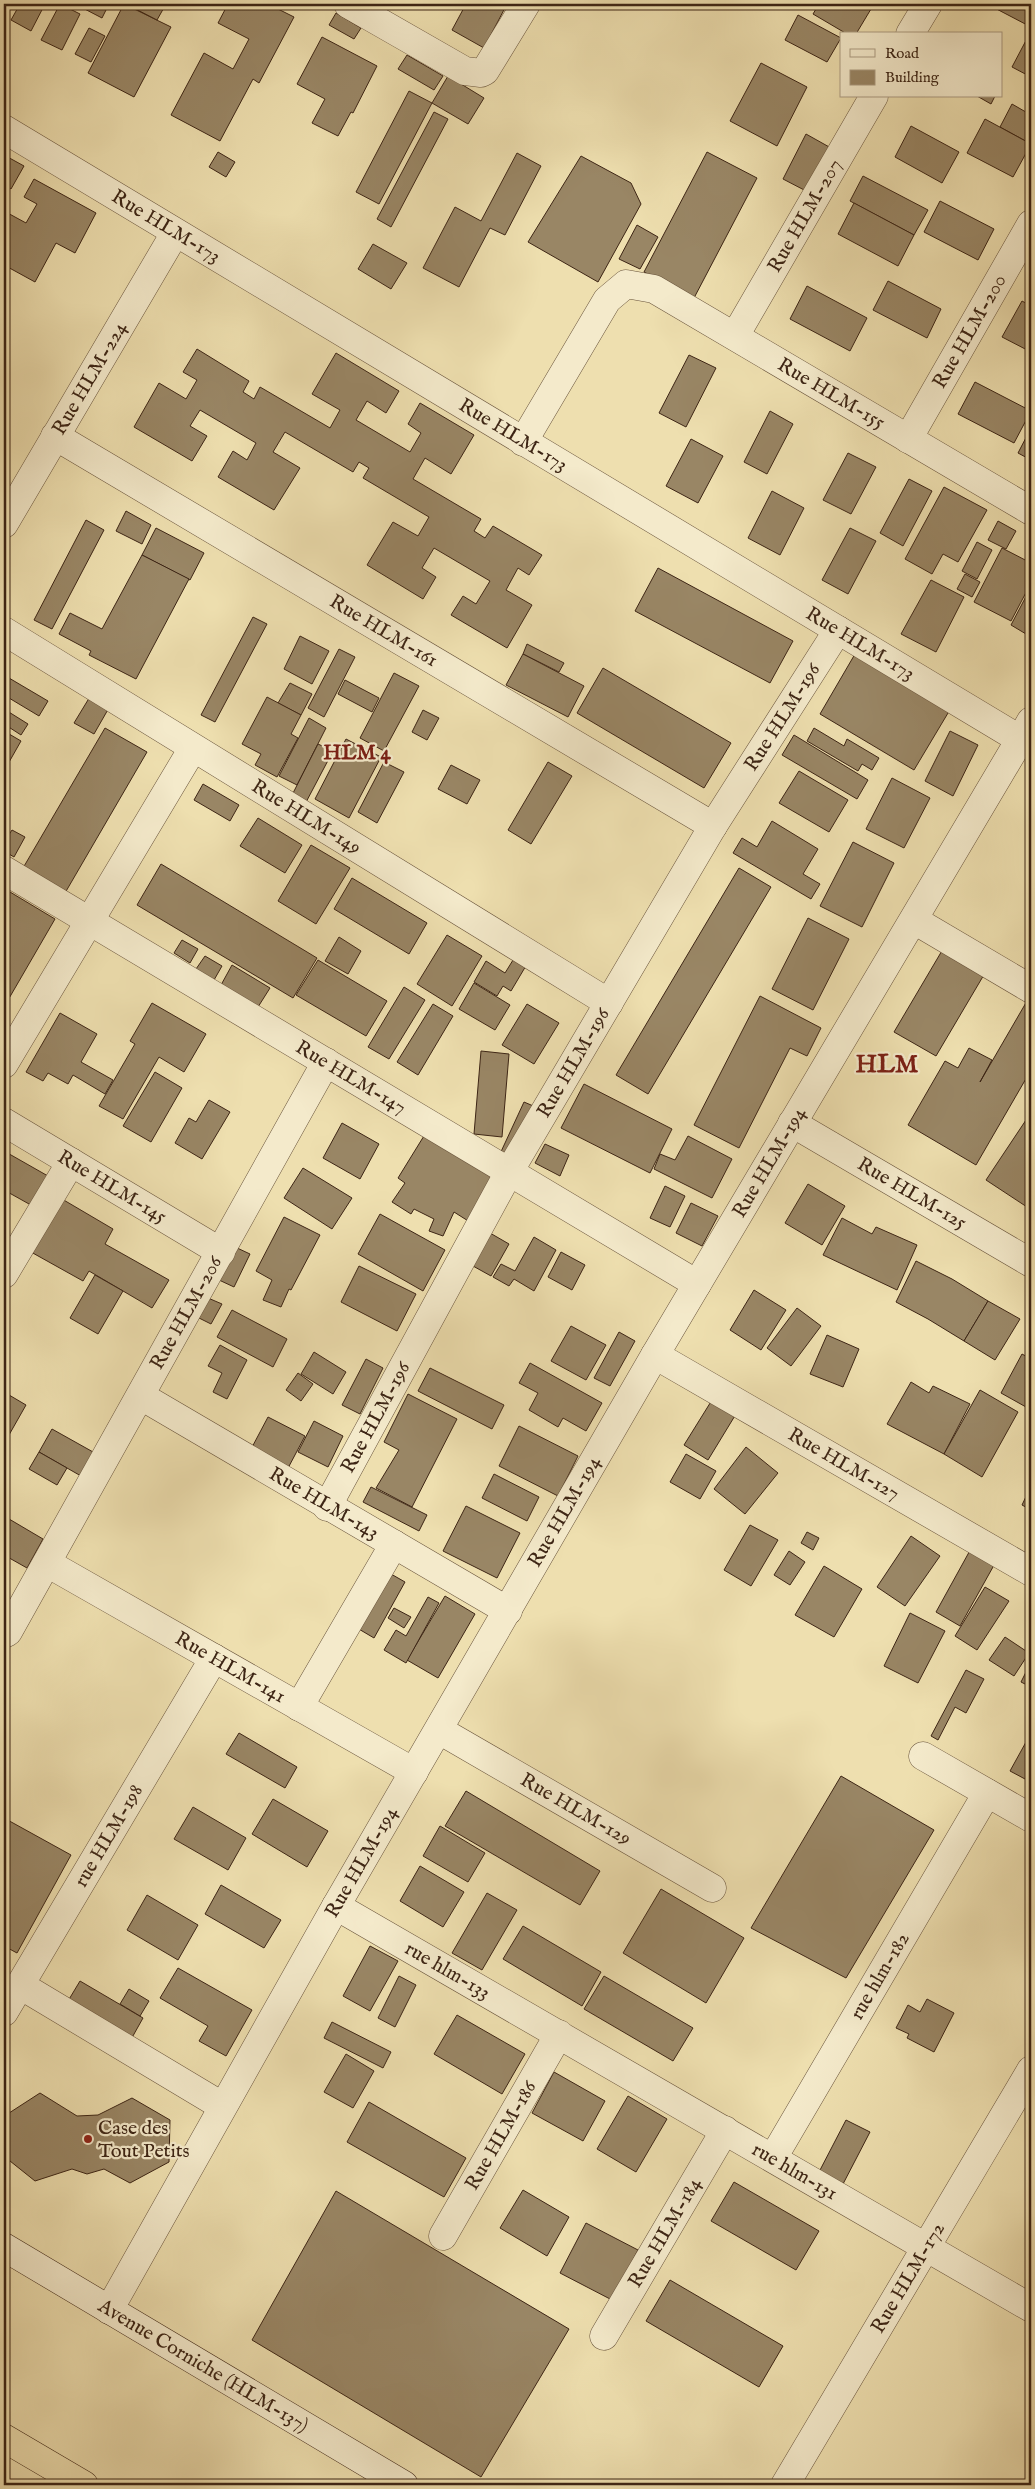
<svg xmlns="http://www.w3.org/2000/svg" width="1035" height="2489" viewBox="0 0 1035 2489" font-family="'IM FELL English',serif">
<rect width="100%" height="100%" fill="#eedfaf"/>
<filter id="stains"><feTurbulence type="fractalNoise" baseFrequency=".004" numOctaves="4"/><feColorMatrix values="0 0 0 0 .2 0 0 0 0 .09 0 0 0 0 .02 0 0 0 .5 -.17"/></filter>
<radialGradient id="worn" r=".72"><stop offset=".6" stop-color="#630" stop-opacity="0"/><stop offset="1" stop-color="#630" stop-opacity=".3"/></radialGradient>
<g fill="#998665" stroke="#3d2515">
<polygon points="20,4 45,4 31,31 11,20"/>
<polygon points="60,4 80,14 62,50 41,40"/>
<polygon points="75,4 109,4 102,18"/>
<polygon points="124,4 171,27 134,97 88,73"/>
<polygon points="126,4 166,4 157,20"/>
<polygon points="228,4 268,4 294,17 259,83 253,79 220,141 171,115 204,53 233,69 249,39 218,23"/>
<polygon points="466,4 507,4 484,48 452,30"/>
<polygon points="819,4 874,4 856,34 847,34 813,14"/>
<polygon points="987,4 1031,4 1031,27"/>
<polygon points="336,13 361,28 354,39 329,25"/>
<polygon points="798,15 841,38 827,62 785,40"/>
<polygon points="89,28 105,36 91,62 75,54"/>
<polygon points="1031,31 1031,77 1012,67"/>
<polygon points="322,37 377,66 353,113 351,112 338,136 312,123 325,99 297,84"/>
<polygon points="407,55 443,76 434,90 398,69"/>
<polygon points="761,63 807,87 777,146 730,121"/>
<polygon points="448,76 484,98 468,124 432,103"/>
<polygon points="409,91 432,103 379,204 356,192"/>
<polygon points="977,96 995,96 991,104"/>
<polygon points="1012,104 1031,115 1031,144 1000,127"/>
<polygon points="434,112 448,119 391,227 377,219"/>
<polygon points="985,119 1031,144 1013,177 967,153"/>
<polygon points="911,126 959,152 942,183 895,157"/>
<polygon points="806,134 831,148 808,192 783,179"/>
<polygon points="218,152 235,162 226,177 209,167"/>
<polygon points="707,152 757,178 694,298 644,272"/>
<polygon points="517,153 541,166 505,235 490,228 459,287 423,268 455,207 481,221"/>
<polygon points="4,155 24,166 11,189 4,184"/>
<polygon points="581,156 631,183 641,204 598,282 528,242"/>
<polygon points="863,176 928,210 914,235 850,201"/>
<polygon points="34,179 96,213 75,253 56,243 35,282 4,265 4,211 26,223 37,204 24,197"/>
<polygon points="940,201 994,229 978,260 924,232"/>
<polygon points="854,203 914,235 898,266 838,234"/>
<polygon points="637,225 658,237 640,269 619,259"/>
<polygon points="373,244 407,263 391,289 358,269"/>
<polygon points="888,281 941,309 927,338 873,310"/>
<polygon points="807,286 867,318 850,351 790,319"/>
<polygon points="1022,301 1031,306 1031,352 1002,337"/>
<polygon points="197,349 249,381 243,392 254,399 260,387 330,428 340,410 312,394 336,353 399,391 386,413 367,401 356,420 410,452 421,433 408,424 420,403 474,435 451,474 425,458 413,479 481,519 474,531 485,538 493,526 542,555 529,575 518,568 506,590 532,605 507,648 451,615 463,596 476,604 490,581 434,548 422,568 436,577 423,599 367,565 393,522 418,536 429,517 363,478 369,468 359,462 353,472 285,432 273,452 300,468 274,510 218,477 233,451 247,460 256,443 200,410 190,426 207,436 192,461 134,427 159,383 186,399 197,380 183,372"/>
<polygon points="689,355 716,368 686,427 659,413"/>
<polygon points="975,382 1031,411 1014,443 958,414"/>
<polygon points="770,411 793,424 767,474 744,462"/>
<polygon points="1031,428 1031,460 1018,453"/>
<polygon points="691,439 723,456 698,503 666,486"/>
<polygon points="848,453 876,467 851,514 823,500"/>
<polygon points="909,479 932,491 903,546 880,533"/>
<polygon points="944,487 987,510 958,562 943,554 932,574 905,559"/>
<polygon points="772,491 804,508 780,555 748,538"/>
<polygon points="126,511 151,525 142,544 116,531"/>
<polygon points="86,520 104,530 52,629 34,620"/>
<polygon points="998,521 1016,531 1006,549 988,540"/>
<polygon points="156,528 204,553 190,580 142,555"/>
<polygon points="850,528 876,541 848,594 822,580"/>
<polygon points="977,542 992,550 977,579 962,571"/>
<polygon points="1002,548 1031,563 1031,583 1011,621 974,602"/>
<polygon points="142,555 189,579 136,679 89,655 91,651 59,634 70,613 102,629"/>
<polygon points="658,568 793,641 770,683 635,611"/>
<polygon points="965,574 980,582 972,597 957,589"/>
<polygon points="931,580 964,597 936,652 901,634"/>
<polygon points="1031,587 1031,637 1011,625"/>
<polygon points="253,617 267,624 215,722 201,715"/>
<polygon points="300,636 329,651 312,684 284,669"/>
<polygon points="527,644 564,663 559,672 523,654"/>
<polygon points="339,649 355,657 324,717 308,708"/>
<polygon points="523,654 584,686 568,717 506,685"/>
<polygon points="855,654 951,708 914,770 820,714"/>
<polygon points="603,668 731,743 704,788 577,713"/>
<polygon points="394,673 419,686 384,751 360,738"/>
<polygon points="9,678 48,701 39,716 4,695 4,687"/>
<polygon points="345,680 379,698 372,712 338,694"/>
<polygon points="290,683 312,694 301,715 278,703"/>
<polygon points="91,695 110,706 94,734 74,723"/>
<polygon points="267,697 301,715 291,734 298,738 277,777 255,765 261,754 242,744"/>
<polygon points="4,709 28,724 21,735 4,724"/>
<polygon points="423,710 439,718 427,740 412,732"/>
<polygon points="309,718 326,728 297,785 279,776"/>
<polygon points="105,728 147,752 65,893 23,868"/>
<polygon points="814,728 844,746 847,739 879,758 872,770 862,764 858,771 807,741"/>
<polygon points="4,731 21,741 4,771"/>
<polygon points="950,731 978,745 953,796 925,781"/>
<polygon points="794,735 868,780 857,799 782,755"/>
<polygon points="346,739 381,757 349,818 315,799"/>
<polygon points="318,744 333,751 304,806 290,799"/>
<polygon points="384,762 404,772 377,823 358,812"/>
<polygon points="548,762 572,776 531,844 508,830"/>
<polygon points="451,765 480,780 467,804 438,789"/>
<polygon points="799,771 848,800 829,832 779,803"/>
<polygon points="892,778 930,798 904,848 866,829"/>
<polygon points="203,784 239,805 230,821 194,800"/>
<polygon points="258,818 302,845 285,873 240,846"/>
<polygon points="772,821 818,849 803,874 820,884 811,899 733,853 742,838 757,847"/>
<polygon points="12,830 25,837 14,857 4,851 4,842"/>
<polygon points="853,842 894,863 862,927 820,906"/>
<polygon points="311,845 350,868 316,924 278,901"/>
<polygon points="161,864 317,958 293,998 137,905"/>
<polygon points="739,868 771,887 648,1094 616,1075"/>
<polygon points="352,878 427,923 409,954 334,909"/>
<polygon points="10,892 55,919 4,1007 4,902"/>
<polygon points="808,918 849,939 813,1010 772,989"/>
<polygon points="447,935 482,956 452,1006 417,984"/>
<polygon points="339,937 361,951 348,974 325,961"/>
<polygon points="182,940 198,949 190,963 174,953"/>
<polygon points="943,949 985,973 936,1056 894,1032"/>
<polygon points="518,952 530,959 511,991 503,986 497,996 474,982 486,961 505,973"/>
<polygon points="205,956 222,966 214,980 196,969"/>
<polygon points="318,960 387,1001 366,1036 296,995"/>
<polygon points="232,965 270,988 258,1007 221,985"/>
<polygon points="474,983 510,1005 495,1030 459,1009"/>
<polygon points="404,987 425,1000 389,1059 368,1047"/>
<polygon points="760,996 821,1028 807,1056 790,1048 739,1148 694,1125"/>
<polygon points="1027,1001 1031,1003 1031,1070 976,1165 908,1125 945,1061 958,1068 969,1048 992,1060 980,1082"/>
<polygon points="152,1003 206,1034 184,1072 159,1057 123,1119 99,1106 135,1044 130,1041"/>
<polygon points="433,1004 453,1016 418,1075 397,1062"/>
<polygon points="527,1004 559,1023 534,1064 502,1045"/>
<polygon points="60,1013 97,1034 81,1062 113,1080 105,1094 73,1075 68,1084 48,1073 43,1081 26,1072"/>
<polygon points="481,1051 509,1054 502,1137 474,1134"/>
<polygon points="155,1072 182,1088 151,1142 123,1126"/>
<polygon points="584,1084 672,1129 650,1173 561,1128"/>
<polygon points="209,1100 230,1112 202,1159 175,1143 189,1118 196,1122"/>
<polygon points="524,1102 538,1108 512,1162 499,1156"/>
<polygon points="1026,1120 1031,1124 1031,1200 1027,1207 986,1180"/>
<polygon points="342,1123 379,1144 360,1179 323,1158"/>
<polygon points="427,1131 502,1176 473,1224 454,1212 443,1236 429,1231 434,1219 414,1209 411,1214 392,1202 405,1183 398,1178"/>
<polygon points="688,1136 732,1159 712,1198 654,1169 660,1154 675,1160"/>
<polygon points="545,1144 569,1155 560,1176 535,1163"/>
<polygon points="4,1151 55,1180 38,1209 4,1190"/>
<polygon points="303,1168 352,1198 332,1229 284,1198"/>
<polygon points="808,1184 845,1206 822,1245 785,1223"/>
<polygon points="665,1186 685,1196 670,1227 650,1218"/>
<polygon points="62,1199 113,1229 105,1244 169,1280 152,1308 89,1271 83,1281 31,1252"/>
<polygon points="691,1203 718,1216 702,1246 676,1233"/>
<polygon points="380,1214 445,1250 423,1291 358,1254"/>
<polygon points="284,1217 320,1235 291,1290 289,1289 281,1307 263,1300 272,1280 256,1271"/>
<polygon points="842,1218 872,1234 876,1227 917,1245 897,1290 823,1255"/>
<polygon points="490,1233 509,1244 491,1276 473,1266"/>
<polygon points="534,1237 556,1250 534,1291 514,1279 509,1286 493,1277 501,1264 515,1271"/>
<polygon points="235,1247 250,1254 234,1287 219,1280"/>
<polygon points="561,1252 585,1265 572,1290 548,1277"/>
<polygon points="916,1261 952,1279 988,1301 964,1341 928,1319 896,1302"/>
<polygon points="359,1266 416,1294 397,1331 341,1302"/>
<polygon points="95,1275 123,1291 98,1334 70,1318"/>
<polygon points="754,1290 786,1310 761,1350 730,1330"/>
<polygon points="208,1298 222,1304 211,1324 199,1318"/>
<polygon points="988,1301 1020,1319 995,1360 964,1341"/>
<polygon points="797,1308 821,1326 791,1366 767,1348"/>
<polygon points="232,1310 287,1339 273,1367 217,1337"/>
<polygon points="571,1326 606,1345 586,1380 551,1361"/>
<polygon points="619,1332 635,1341 610,1386 594,1378"/>
<polygon points="827,1335 859,1349 843,1387 810,1374"/>
<polygon points="220,1345 247,1360 227,1399 213,1392 222,1373 208,1366"/>
<polygon points="314,1352 346,1372 333,1394 301,1374"/>
<polygon points="1022,1354 1031,1359 1031,1398 1026,1407 1001,1393"/>
<polygon points="366,1359 383,1368 360,1414 342,1405"/>
<polygon points="530,1363 602,1403 586,1431 563,1418 558,1427 529,1410 538,1393 519,1383"/>
<polygon points="430,1368 504,1405 492,1429 418,1391"/>
<polygon points="298,1373 313,1384 301,1401 286,1390"/>
<polygon points="911,1382 929,1393 933,1386 970,1404 944,1454 887,1424"/>
<polygon points="980,1390 1018,1412 982,1477 944,1454"/>
<polygon points="4,1392 26,1405 5,1442 4,1441"/>
<polygon points="408,1394 457,1419 412,1507 376,1488 399,1450 384,1442"/>
<polygon points="712,1400 736,1414 708,1460 684,1445"/>
<polygon points="268,1417 305,1436 287,1470 250,1451"/>
<polygon points="314,1421 343,1436 328,1467 298,1452"/>
<polygon points="519,1426 578,1456 558,1496 499,1466"/>
<polygon points="52,1429 102,1457 88,1480 39,1452"/>
<polygon points="746,1447 778,1473 745,1514 714,1489"/>
<polygon points="39,1452 67,1468 57,1485 29,1469"/>
<polygon points="686,1454 716,1471 700,1499 670,1482"/>
<polygon points="494,1474 539,1497 527,1521 482,1498"/>
<polygon points="1031,1486 1031,1510 1022,1505"/>
<polygon points="371,1487 427,1515 419,1531 363,1502"/>
<polygon points="466,1506 520,1533 497,1578 443,1551"/>
<polygon points="4,1516 43,1539 27,1568 4,1555"/>
<polygon points="750,1525 778,1540 751,1586 724,1570"/>
<polygon points="807,1532 819,1538 813,1550 801,1543"/>
<polygon points="911,1536 940,1556 905,1606 877,1587"/>
<polygon points="973,1545 998,1558 960,1626 936,1612"/>
<polygon points="789,1551 805,1562 790,1585 774,1575"/>
<polygon points="824,1566 862,1589 834,1637 795,1615"/>
<polygon points="384,1570 405,1582 374,1638 352,1625"/>
<polygon points="985,1587 1009,1601 977,1650 955,1636"/>
<polygon points="445,1596 475,1614 438,1678 407,1660"/>
<polygon points="428,1597 439,1603 406,1663 384,1650 396,1630 406,1636"/>
<polygon points="394,1608 411,1617 404,1628 388,1618"/>
<polygon points="910,1613 945,1631 918,1683 884,1666"/>
<polygon points="1005,1637 1029,1653 1014,1676 989,1660"/>
<polygon points="1031,1662 1031,1687 1021,1682"/>
<polygon points="966,1670 984,1679 966,1713 955,1707 938,1740 931,1736"/>
<polygon points="239,1733 297,1767 285,1788 226,1754"/>
<polygon points="1031,1733 1031,1768 1025,1779 1010,1771"/>
<polygon points="841,1776 934,1830 846,1978 751,1928"/>
<polygon points="466,1791 600,1871 580,1905 445,1826"/>
<polygon points="273,1799 328,1831 307,1867 252,1834"/>
<polygon points="193,1807 246,1838 228,1870 174,1839"/>
<polygon points="4,1818 71,1855 17,1953 4,1946"/>
<polygon points="440,1826 485,1853 468,1882 423,1856"/>
<polygon points="420,1866 464,1892 443,1927 400,1901"/>
<polygon points="221,1885 281,1920 264,1948 205,1914"/>
<polygon points="661,1889 744,1938 706,2003 623,1953"/>
<polygon points="487,1893 517,1910 482,1970 452,1953"/>
<polygon points="147,1895 198,1925 178,1960 127,1930"/>
<polygon points="523,1926 601,1972 582,2006 503,1959"/>
<polygon points="370,1946 398,1961 370,2011 343,1996"/>
<polygon points="178,1968 252,2010 226,2056 199,2041 208,2026 160,1998"/>
<polygon points="399,1976 416,1985 395,2027 378,2018"/>
<polygon points="604,1976 693,2028 673,2061 584,2009"/>
<polygon points="80,1981 143,2018 129,2043 65,2006"/>
<polygon points="129,1989 149,2001 140,2016 120,2004"/>
<polygon points="927,1999 954,2013 934,2052 907,2038 909,2034 896,2028 908,2005 920,2012"/>
<polygon points="457,2015 525,2054 502,2094 434,2054"/>
<polygon points="332,2022 391,2052 383,2068 324,2038"/>
<polygon points="346,2054 374,2071 353,2108 324,2092"/>
<polygon points="554,2072 605,2101 583,2141 532,2113"/>
<polygon points="40,2093 77,2116 98,2115 132,2098 170,2120 169,2162 130,2183 104,2169 87,2174 72,2169 35,2181 5,2157 6,2115"/>
<polygon points="628,2096 667,2119 636,2172 597,2149"/>
<polygon points="369,2102 466,2158 444,2197 347,2142"/>
<polygon points="846,2120 870,2132 843,2184 819,2172"/>
<polygon points="734,2182 819,2231 796,2270 711,2221"/>
<polygon points="523,2190 569,2217 547,2256 500,2228"/>
<polygon points="336,2191 569,2329 481,2477 252,2340"/>
<polygon points="586,2223 638,2250 612,2300 560,2273"/>
<polygon points="670,2280 783,2346 759,2387 646,2321"/>
</g>
<g fill="none" stroke-linecap="round" stroke-linejoin="round">
<defs>
<g id="street">
<polyline points="348,4 465,71 481,73 485,71 526,4"/>
<polyline points="910,34 928,4"/>
<path id="s1" d="M4 129 1021 740"/>
<path id="s2" d="M735 336 874 96"/>
<path id="s3" d="M55 436 713 826"/>
<path id="s4" d="M908 439 1031 224"/>
<path id="s5" d="M523 442 607 300 626 284 654 289 1031 511"/>
<path id="s6" d="M4 524 175 233"/>
<path id="s7" d="M4 631 609 1003"/>
<path id="s8" d="M4 870 697 1284"/>
<polyline points="914,920 1031,989"/>
<polyline points="4,1064 193,748"/>
<path id="s9" d="M4 1122 221 1252"/>
<path id="s10" d="M792 1123 1031 1263"/>
<polyline points="4,1274 71,1162"/>
<path id="s11" d="M655 1355 1031 1572"/>
<path id="s12" d="M141 1396 508 1611"/>
<path id="s13" d="M327 1507 509 1172 713 826 838 630"/>
<path id="s14" d="M47 1563 414 1772"/>
<path id="s15" d="M4 1634 8 1632 326 1062"/>
<polyline points="299,1707 394,1544"/>
<path id="s16" d="M439 1730 712 1888"/>
<polyline points="923,1756 1031,1818"/>
<path id="s17" d="M336 1906 1031 2308"/>
<polyline points="20,1985 222,2106"/>
<path id="s18" d="M4 2012 214 1658"/>
<path id="s19" d="M773 2158 987 1793"/>
<path id="s20" d="M443 2236 559 2034"/>
<path id="s21" d="M109 2310 336 1906 655 1355 1031 721"/>
<path id="s22" d="M604 2336 725 2130"/>
<path id="s23" d="M785 2485 1031 2070"/>
</g>
<g id="secondary">
<path id="s24" d="M4 2247 404 2485"/>
</g>
<polyline id="highway" points="4,2438 84,2485"/>
</defs>
<use href="#street" stroke="#69543c" stroke-width="29"/>
<use href="#secondary" stroke="#3d2515" stroke-width="29"/>
<use href="#highway" stroke="#3d2515" stroke-width="29"/>
<use href="#street" stroke="#f4eacb" stroke-width="28"/>
<use href="#secondary" stroke="#f4eacb" stroke-width="28"/>
<use href="#highway" stroke="#eedfaf" stroke-width="28"/>
</g>
<circle fill="#8f2418" stroke="#f4eacb" stroke-width="2" cx="88" cy="2139" r="5"/>
<g text-anchor="middle" dominant-baseline="central" stroke-width="4.5" stroke-linejoin="round" paint-order="stroke">
<g font-size="20" fill="#3d2515" stroke="#f4eacb">
<text stroke="none"><textPath href="#s2" startOffset="139">Rue HLM-207</textPath></text>
<text stroke="none"><textPath href="#s1" startOffset="189">Rue HLM-173</textPath></text>
<text stroke="none"><textPath href="#s4" startOffset="124">Rue HLM-200</textPath></text>
<text stroke="none"><textPath href="#s6" startOffset="169">Rue HLM-224</textPath></text>
<text stroke="none"><textPath href="#s5" startOffset="424">Rue HLM-155</textPath></text>
<text stroke="none"><textPath href="#s1" startOffset="594">Rue HLM-173</textPath></text>
<text stroke="none"><textPath href="#s3" startOffset="382">Rue HLM-161</textPath></text>
<text stroke="none"><textPath href="#s1" startOffset="999">Rue HLM-173</textPath></text>
<text stroke="none"><textPath href="#s13" startOffset="912">Rue HLM-196</textPath></text>
<text stroke="none"><textPath href="#s7" startOffset="355">Rue HLM-149</textPath></text>
<text stroke="none"><textPath href="#s13" startOffset="508">Rue HLM-196</textPath></text>
<text stroke="none"><textPath href="#s8" startOffset="404">Rue HLM-147</textPath></text>
<text stroke="none"><textPath href="#s21" startOffset="1324">Rue HLM-194</textPath></text>
<text stroke="none"><textPath href="#s9" startOffset="126">Rue HLM-145</textPath></text>
<text stroke="none"><textPath href="#s10" startOffset="139">Rue HLM-125</textPath></text>
<text stroke="none"><textPath href="#s15" startOffset="370">Rue HLM-206</textPath></text>
<text stroke="none"><textPath href="#s13" startOffset="102">Rue HLM-196</textPath></text>
<text stroke="none"><textPath href="#s11" startOffset="218">Rue HLM-127</textPath></text>
<text stroke="none"><textPath href="#s12" startOffset="212">Rue HLM-143</textPath></text>
<text stroke="none"><textPath href="#s21" startOffset="919">Rue HLM-194</textPath></text>
<text stroke="none"><textPath href="#s14" startOffset="211">Rue HLM-141</textPath></text>
<text stroke="none"><textPath href="#s16" startOffset="158">Rue HLM-129</textPath></text>
<text stroke="none"><textPath href="#s18" startOffset="205">rue HLM-198</textPath></text>
<text stroke="none"><textPath href="#s21" startOffset="514">Rue HLM-194</textPath></text>
<text stroke="none"><textPath href="#s17" startOffset="129">rue hlm-133</textPath></text>
<text stroke="none"><textPath href="#s19" startOffset="211">rue hlm-182</textPath></text>
<text stroke="none"><textPath href="#s20" startOffset="116">Rue HLM-186</textPath></text>
<text stroke="none"><textPath href="#s17" startOffset="530">rue hlm-131</textPath></text>
<text stroke="none"><textPath href="#s22" startOffset="120">Rue HLM-184</textPath></text>
<text stroke="none"><textPath href="#s23" startOffset="241">Rue HLM-172</textPath></text>
<text stroke="none"><textPath href="#s24" startOffset="232">Avenue Corniche (HLM-137)</textPath></text>
</g>
<g font-size="20" fill="#3d2515" stroke="#f4eacb" text-anchor="start">
<text x="98" y="2128">Case des<tspan x="98" dy="23">Tout Petits</tspan></text>
</g>
<g font-size="21" font-weight="bold" fill="#7a1f14" stroke="#f4eacb">
<text x="357" y="753">HLM 4</text>
</g>
<g font-size="25" font-weight="bold" fill="#7a1f14" stroke="#f4eacb">
<text x="887" y="1065">HLM</text>
</g>
</g>
<rect width="1035" height="2489" fill="none" stroke="#eedfaf" stroke-width="20"/>
<rect x="5" y="5" width="1025" height="2479" fill="none" stroke="#3d2515" stroke-width="2.5"/>
<rect x="10" y="10" width="1015" height="2469" fill="none" stroke="#3d2515"/>
<rect x="840" y="32" width="162" height="65" fill="#f4eacb" stroke="#ab9b82"/>
<rect x="850" y="49" width="25" height="8" fill="#f4eacb" stroke="#ab9b82"/>
<text x="885" y="58" font-size="15" fill="#3d2515">Road</text>
<rect x="850" y="70" width="25" height="15" fill="#998665" stroke="#ab9b82"/>
<text x="885" y="82" font-size="15" fill="#3d2515">Building</text>
<rect width="100%" height="100%" filter="url(#stains)"/>
<rect width="100%" height="100%" fill="url(#worn)"/>
</svg>
